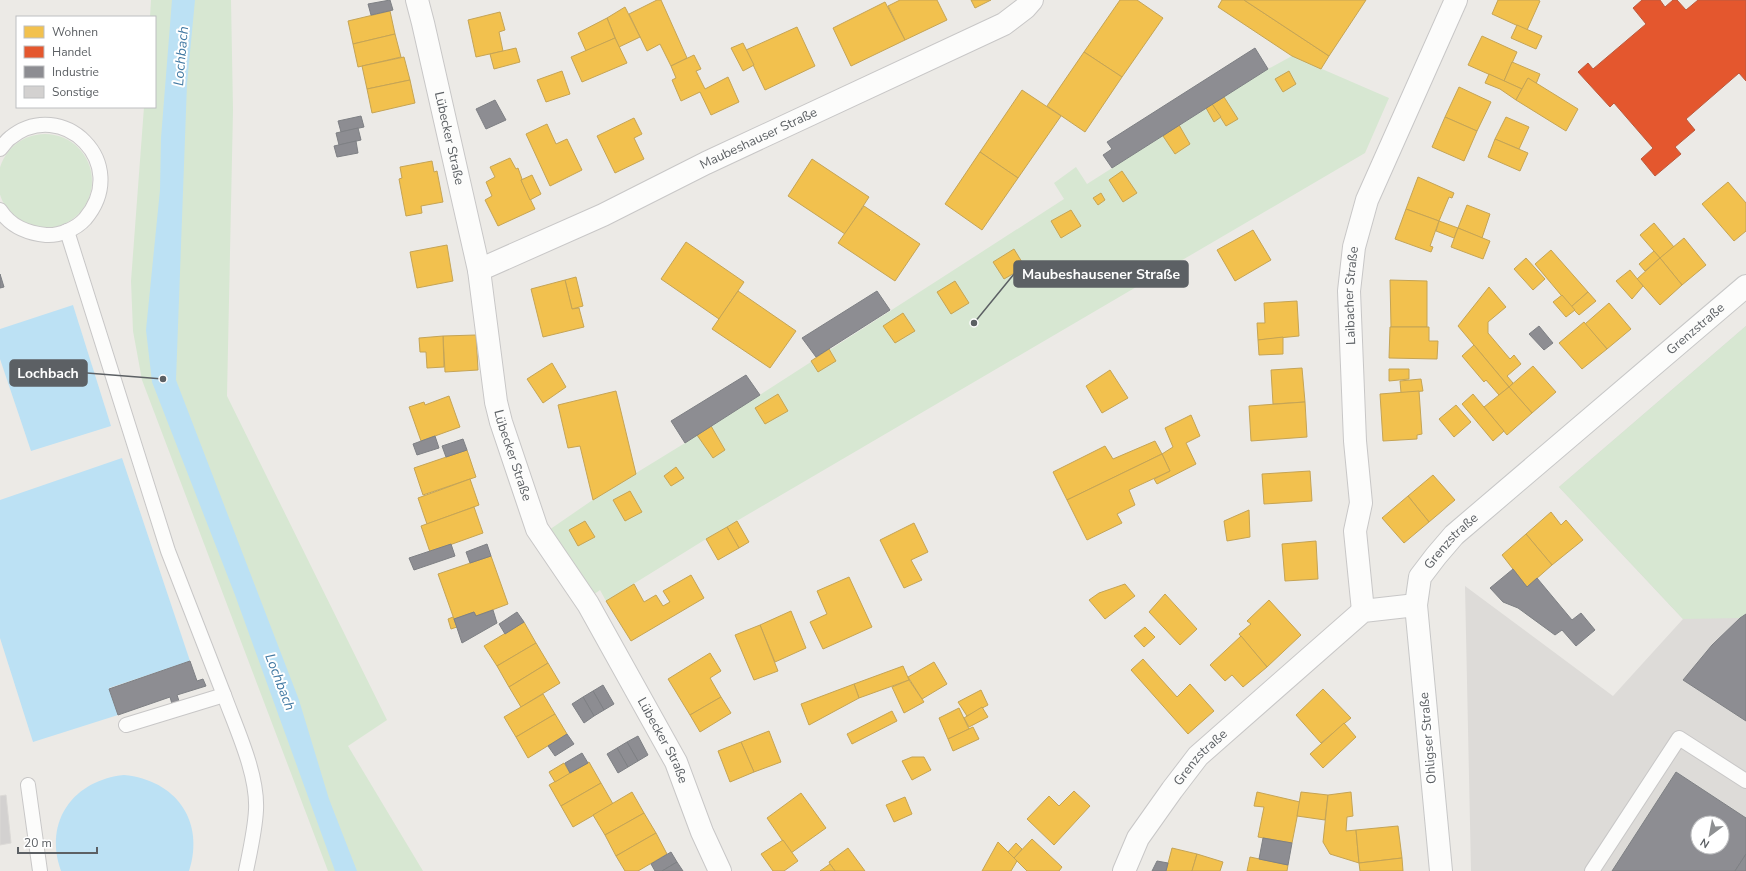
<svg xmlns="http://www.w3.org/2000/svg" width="1746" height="871" viewBox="0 0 1746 871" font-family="'Nunito Sans',sans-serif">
<rect width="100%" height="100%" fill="#eceae6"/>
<path fill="#dddbd8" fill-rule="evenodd" d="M1746 326V871H1471L1465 586 1613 696 1683 619 1559 487ZM1698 823H1722V847H1698Z"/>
<g fill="#d7e7d2">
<polygon points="151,0 231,0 233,110 227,396 387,720 348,746 423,871 328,871 142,380 133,331 131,281 144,107 155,107 155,17 150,17"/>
<polygon points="1292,56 1389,98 1365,153 706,539 606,601 600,590 593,595 549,530 597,497 685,443 1064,199 1054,183 1076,167 1087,184 1268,69"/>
<circle cx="45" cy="181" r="47"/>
<polygon points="1746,326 1746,614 1740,618 1683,619 1559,487"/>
</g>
<g fill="#bce1f4">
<polygon points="172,0 195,0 187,84 176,380 299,700 329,799 357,871 335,871 235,595 152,382 146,330 160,190 161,138"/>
<polygon points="73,305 111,426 31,451 0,359 0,329"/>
<polygon points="122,458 190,661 109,688 118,715 33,742 0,638 0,500"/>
<path d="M124 775C176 780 205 821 189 871H61C43 821 74 780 124 775Z"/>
</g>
<g fill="#f2c14e" stroke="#c5a455">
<polygon points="657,0 661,0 687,58 671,66 660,44 647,51 629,14"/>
<polygon points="900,0 937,0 947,20 905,40 888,6"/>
<polygon points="971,0 991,0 975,8"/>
<polygon points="1120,0 1137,0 1163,18 1122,77 1084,52"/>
<polygon points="1222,0 1244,0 1329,56 1321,69 1292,56 1218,7"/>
<polygon points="1244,0 1366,0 1329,56"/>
<polygon points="1498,0 1538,0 1540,1 1527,30 1492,14"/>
<polygon points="885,2 905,40 851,66 833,28"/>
<polygon points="625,7 640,37 619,47 607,18"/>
<polygon points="390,11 395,34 353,44 348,21"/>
<polygon points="500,12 505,30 499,32 503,51 476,57 468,20"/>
<polygon points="607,18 615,38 586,51 578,33"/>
<polygon points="1517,25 1542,36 1536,49 1511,38"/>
<polygon points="797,27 815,66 765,90 746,50"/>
<polygon points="395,34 401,57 358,67 353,44"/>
<polygon points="1482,36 1517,52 1504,81 1468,65"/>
<polygon points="615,38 627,63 582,82 571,57"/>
<polygon points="743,43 754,65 743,71 731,48"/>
<polygon points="516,48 520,62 494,69 490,54"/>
<polygon points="1084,52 1122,77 1085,132 1047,106"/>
<polygon points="694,55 701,69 696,71 705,89 728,77 739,102 711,115 700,92 681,101 672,80 676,78 671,66"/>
<polygon points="404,57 410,80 367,89 362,66"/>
<polygon points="1512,62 1540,74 1536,84 1528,78 1522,89 1504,81"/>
<polygon points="562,71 570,94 546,102 537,80"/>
<polygon points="1289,71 1296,84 1283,92 1275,79"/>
<polygon points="1489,74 1522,89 1516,100 1500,89 1485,83"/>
<polygon points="1528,78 1578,109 1566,131 1516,100"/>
<polygon points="410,80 415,103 372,113 367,89"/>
<polygon points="1459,87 1491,102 1477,131 1445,117"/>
<polygon points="1022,90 1061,116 1018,178 980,152"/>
<polygon points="1224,97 1238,119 1226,126 1212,104"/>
<polygon points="1212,104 1221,117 1214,122 1206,108"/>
<polygon points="1445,117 1477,131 1464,161 1432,147"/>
<polygon points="1506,117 1529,127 1519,149 1495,139"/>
<polygon points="634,118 642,134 634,138 644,159 615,173 597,136"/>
<polygon points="547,124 556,144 567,139 582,170 550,186 526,134"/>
<polygon points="1179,125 1190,144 1175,154 1163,136"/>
<polygon points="1495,139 1528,153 1520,171 1488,157"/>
<polygon points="980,152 1018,178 982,230 945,204"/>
<polygon points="510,158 516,169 518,168 522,179 521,180 535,209 498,226 485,200 492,196 486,182 495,177 490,167"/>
<polygon points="812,159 869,197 845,234 788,196"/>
<polygon points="432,161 434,172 437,171 443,202 421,206 422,213 406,216 399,179 402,178 400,167"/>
<polygon points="1122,171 1137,193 1123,202 1109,180"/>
<polygon points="532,175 541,194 530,200 521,180"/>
<polygon points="1418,177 1454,193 1452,198 1449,197 1439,221 1406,209"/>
<polygon points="1728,182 1746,203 1746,231 1734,241 1702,204"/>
<polygon points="1101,193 1105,200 1098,205 1093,198"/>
<polygon points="1467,205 1490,214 1482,238 1458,228"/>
<polygon points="864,206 920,244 895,281 838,243"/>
<polygon points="1406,209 1439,221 1430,246 1433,247 1431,252 1395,239"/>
<polygon points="1071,210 1081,226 1061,238 1051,221"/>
<polygon points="1439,221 1458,228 1454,238 1436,231"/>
<polygon points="1654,223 1674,247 1660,258 1640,235"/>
<polygon points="1458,228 1490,241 1483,259 1451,247"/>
<polygon points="1253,230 1271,260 1235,281 1217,250"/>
<polygon points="1684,238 1706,265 1682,285 1660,258"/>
<polygon points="686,242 744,282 719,319 661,279"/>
<polygon points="447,245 453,281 417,288 410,252"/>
<polygon points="1014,249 1025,267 1004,279 993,262"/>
<polygon points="1551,250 1588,292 1571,307 1535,264"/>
<polygon points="1654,251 1660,258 1645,271 1639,264"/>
<polygon points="1526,258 1545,279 1533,290 1514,269"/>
<polygon points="1660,258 1682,285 1660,305 1637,279"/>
<polygon points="1630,270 1643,286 1632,299 1616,281"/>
<polygon points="576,277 583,306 572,309 565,280"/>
<polygon points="565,280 572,309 579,308 584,327 543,337 531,289"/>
<polygon points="1390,280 1427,281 1427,327 1391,327"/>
<polygon points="955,281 969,303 951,314 937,292"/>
<polygon points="1489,287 1506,307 1488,322 1488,333 1510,359 1514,355 1521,364 1507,376 1513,383 1509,387 1458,326"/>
<polygon points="738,291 796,331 770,368 712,329"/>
<polygon points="1588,292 1596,301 1579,315 1571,307"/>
<polygon points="1562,295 1575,310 1566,317 1553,302"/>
<polygon points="1297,301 1299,336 1258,340 1257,323 1265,323 1264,303"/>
<polygon points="1609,303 1631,329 1607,349 1585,324"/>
<polygon points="903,313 915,331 895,343 883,326"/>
<polygon points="1584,322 1607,349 1582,369 1559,343"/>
<polygon points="1390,327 1429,327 1429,341 1438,341 1437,359 1389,358"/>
<polygon points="476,335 478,370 445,372 443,336"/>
<polygon points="443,336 444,367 427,368 426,352 420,352 419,338"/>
<polygon points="1283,337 1283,354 1259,355 1258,340"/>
<polygon points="1474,345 1509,387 1499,395 1486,380 1484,382 1462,356"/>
<polygon points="829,349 836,361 818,372 811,361"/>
<polygon points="552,363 566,387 543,403 527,379"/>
<polygon points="1533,366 1556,392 1532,413 1509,387"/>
<polygon points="1302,368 1305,402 1273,404 1271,370"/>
<polygon points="1389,369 1409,369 1409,379 1389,381"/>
<polygon points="1110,370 1128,398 1102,413 1086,386"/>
<polygon points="1421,379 1423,391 1401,393 1400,381"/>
<polygon points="1509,387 1532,413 1507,435 1484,407"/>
<polygon points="616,391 636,474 593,500 580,446 568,448 558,405"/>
<polygon points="1419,391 1422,434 1417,435 1417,439 1383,441 1380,394"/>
<polygon points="778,394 788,411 765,424 755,408"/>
<polygon points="1473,394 1504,431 1493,441 1462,404"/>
<polygon points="449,396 460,427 421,441 409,407 424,402 425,405"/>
<polygon points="1305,402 1307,437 1251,441 1249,406"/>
<polygon points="1456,405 1471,422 1454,437 1439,419"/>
<polygon points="1191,415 1200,436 1186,443 1196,464 1157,484 1154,479 1170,471 1162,454 1173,447 1165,428"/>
<polygon points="711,426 725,450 713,458 697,435"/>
<polygon points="1155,441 1162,454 1067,500 1053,472 1105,446 1113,459"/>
<polygon points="467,450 476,477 423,495 414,468"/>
<polygon points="1162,454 1170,471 1129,490 1135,505 1117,514 1122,523 1087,540 1067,500"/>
<polygon points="676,467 684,478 671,486 664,476"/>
<polygon points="1310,471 1312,501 1264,504 1262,474"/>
<polygon points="1433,475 1455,500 1429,522 1408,496"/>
<polygon points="470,479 479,505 427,524 418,498"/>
<polygon points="630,491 642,512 625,521 613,500"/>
<polygon points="1408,496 1429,522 1404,543 1382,518"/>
<polygon points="474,507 483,533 430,552 421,526"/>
<polygon points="1249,510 1250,537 1227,541 1224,521"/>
<polygon points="1551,512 1561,525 1566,520 1583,540 1552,565 1526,534"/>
<polygon points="585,521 595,537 578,546 569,530"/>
<polygon points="737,521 749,542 739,548 727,527"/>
<polygon points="914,523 928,552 911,560 922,580 904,588 880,540"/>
<polygon points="727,527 739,548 718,560 706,539"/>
<polygon points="1526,534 1552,565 1527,587 1502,555"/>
<polygon points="1316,541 1318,579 1285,581 1282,544"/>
<polygon points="491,556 508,604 476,616 474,612 454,619 438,574"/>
<polygon points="691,575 704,598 631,641 606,601 634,584 644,602 656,595 663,606 670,602 663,591"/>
<polygon points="849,577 872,627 823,649 810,622 827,614 817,591"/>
<polygon points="1125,584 1135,596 1105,619 1089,600 1099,593"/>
<polygon points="1165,594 1197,629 1180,645 1149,612"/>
<polygon points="1269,600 1301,635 1267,667 1239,634 1251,624 1247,621"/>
<polygon points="791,611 806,648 775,662 760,625"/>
<polygon points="453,617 457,627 451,629 448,619"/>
<polygon points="524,622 536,643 497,666 484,646"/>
<polygon points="760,625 778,671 754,680 735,635"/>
<polygon points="1145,627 1155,637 1144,647 1134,636"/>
<polygon points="1241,636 1267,667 1243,687 1232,675 1225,681 1210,665"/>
<polygon points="536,643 548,663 509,687 497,666"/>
<polygon points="710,653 721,671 710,678 721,697 690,715 668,679"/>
<polygon points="1143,659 1177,697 1190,684 1214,711 1188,734 1131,670"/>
<polygon points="934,662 947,684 922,699 908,677"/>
<polygon points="548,663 560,683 521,707 509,687"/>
<polygon points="903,666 909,680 859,698 854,684"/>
<polygon points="909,680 924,702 904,713 892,687"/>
<polygon points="854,684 859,698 809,725 801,704"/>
<polygon points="1323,689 1351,718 1321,743 1296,715"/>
<polygon points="981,690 988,705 967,716 958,702"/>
<polygon points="543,694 555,714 516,737 504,717"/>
<polygon points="721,697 731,713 700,732 690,715"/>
<polygon points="982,707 988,717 969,727 964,718"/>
<polygon points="959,708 969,729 948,739 939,718"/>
<polygon points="892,711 897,721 852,744 847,734"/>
<polygon points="555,714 567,734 528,758 516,737"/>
<polygon points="1344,723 1356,737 1323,768 1310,754"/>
<polygon points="973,727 979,739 953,751 948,739"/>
<polygon points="769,731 781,762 754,772 741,742"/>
<polygon points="741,742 754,772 730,782 718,751"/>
<polygon points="912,757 924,757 931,770 912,780 902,761"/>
<polygon points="589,762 601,783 561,806 549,785"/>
<polygon points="564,763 570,773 555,782 549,772"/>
<polygon points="601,783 613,804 573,827 561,806"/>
<polygon points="1074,791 1090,806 1054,845 1027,819 1049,796 1059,806"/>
<polygon points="632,792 644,813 605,835 593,815"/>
<polygon points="1257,792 1300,802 1292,843 1258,837 1264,807 1254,806"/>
<polygon points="1301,792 1328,795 1325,820 1297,816"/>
<polygon points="1351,792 1353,816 1347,817 1346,831 1356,830 1359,863 1330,854 1323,842 1328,795"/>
<polygon points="801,793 826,828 791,853 767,818"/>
<polygon points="905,797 912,814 894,822 886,805"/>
<polygon points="644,813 656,833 616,856 605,835"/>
<polygon points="1398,826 1402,858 1359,863 1356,830"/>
<polygon points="656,833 667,854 638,871 625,871 616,856"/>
<polygon points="1032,839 1062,867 1059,871 1027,871 1014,858"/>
<polygon points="783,840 798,861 784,871 773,871 761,854"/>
<polygon points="998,842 1017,861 1011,871 982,871"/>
<polygon points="1016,843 1022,849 1014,858 1008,852"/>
<polygon points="848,848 865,871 835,871 830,864 829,862"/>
<polygon points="1172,848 1197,854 1192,871 1166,871"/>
<polygon points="1197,854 1223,862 1220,871 1192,871"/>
<polygon points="1250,857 1288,865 1287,871 1247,871"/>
<polygon points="1402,858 1403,871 1360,871 1359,863"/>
<polygon points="830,864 835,871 820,871"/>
</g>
<polygon fill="#e4572e" stroke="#bb5a3e" points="1642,0 1660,0 1665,7 1673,0 1677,0 1686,10 1698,0 1746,0 1746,81 1739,73 1686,119 1695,130 1675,147 1681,154 1655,176 1641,159 1653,148 1614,103 1610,107 1578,72 1588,63 1593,69 1646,24 1633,8"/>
<g fill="#8d8d92" stroke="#7e8084" fill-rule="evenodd">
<polygon points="390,0 393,10 371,15 368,4"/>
<polygon points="1255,48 1268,69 1112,168 1103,155 1112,149 1107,142"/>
<polygon points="495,100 506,120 486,129 476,109"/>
<polygon points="361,116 364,127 341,132 338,121"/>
<polygon points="358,128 361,140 339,145 336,133"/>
<polygon points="356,141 358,153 337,157 334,146"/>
<polygon points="0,274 4,287 0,288"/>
<polygon points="877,291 890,310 816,357 802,338"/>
<polygon points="1539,326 1553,343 1544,350 1529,334"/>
<polygon points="746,375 760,395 685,443 671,421"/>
<polygon points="435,436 439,448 417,455 413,444"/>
<polygon points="463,439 467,450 446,457 442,446"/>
<polygon points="451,544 455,556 414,570 409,558"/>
<polygon points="487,544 491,556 470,563 466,552"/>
<polygon points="1513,569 1527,587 1537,578 1572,620 1581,613 1595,630 1576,646 1562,630 1555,635 1518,608 1503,602 1490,588"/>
<polygon points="493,610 497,623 462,643 454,619 474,612 476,616"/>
<polygon points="517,612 524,622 505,634 499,624"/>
<polygon points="1746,614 1746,721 1683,680 1712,645 1740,618"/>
<polygon points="190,661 197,681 203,679 206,686 177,695 179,701 172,704 170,697 118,715 109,689"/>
<polygon points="603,685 614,704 604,710 593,691"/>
<polygon points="593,691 604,710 594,716 583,697"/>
<polygon points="583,697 594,716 584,723 572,704"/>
<polygon points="567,734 574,744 555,756 548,746"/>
<polygon points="638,736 648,755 638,761 627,742"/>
<polygon points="627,742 638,761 628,767 617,748"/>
<polygon points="617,748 628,767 618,773 607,754"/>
<polygon points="582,753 588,763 570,773 565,763"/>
<path d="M1676 772 1746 818V854L1735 871H1612ZM1698 823H1722V847H1698Z"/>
<polygon points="1263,838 1292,843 1288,865 1259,859"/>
<polygon points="671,852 677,862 662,871 655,871 651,864"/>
<polygon points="1746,854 1746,871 1735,871"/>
<polygon points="1157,861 1168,863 1166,871 1152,871"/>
<polygon points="677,862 683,871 662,871"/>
</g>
<polygon fill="#d3d1d0" stroke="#dbd9d6" points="6,795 11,843 0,845 0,796"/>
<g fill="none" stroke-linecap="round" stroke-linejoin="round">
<defs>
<g id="lane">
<path d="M0 149C3 146 6 141 10 138 62 96 132 163 85 219 76 229 59 236 46 235 27 233 11 227 0 210"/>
<polyline points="67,231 168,551 224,695"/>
<path d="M126 725 224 695C236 728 258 774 256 810 255 830 250 851 246 871"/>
<polyline points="28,785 40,871"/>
<polyline points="1592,871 1679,738 1746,781"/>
</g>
<g id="street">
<path id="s1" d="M417 0 423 23 479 270 496 402 501 422 537 529 588 604 676 762 702 832 720 871"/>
<path id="s2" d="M479 270 603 215 706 163 1004 24 1025 8 1032 0"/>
<path id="s3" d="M1363 611 1355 531 1361 503 1355 441 1349 291 1354 247 1367 200 1456 0"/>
<path id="s4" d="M1124 871 1138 838 1172 790 1198 756 1363 611 1416 605"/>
</g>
<g id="secondary">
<path id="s5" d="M1441 871 1416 605 1420 577 1436 556 1454 535 1746 286"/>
</g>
</defs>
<use href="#lane" stroke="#c8c7c7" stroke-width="16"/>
<use href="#street" stroke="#c8c7c7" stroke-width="24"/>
<use href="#secondary" stroke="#c7c7c7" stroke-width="24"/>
<use href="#lane" stroke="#fcfcfb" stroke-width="14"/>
<use href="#street" stroke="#fcfcfb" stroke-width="22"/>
<use href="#secondary" stroke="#fcfcfb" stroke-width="22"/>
</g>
<g text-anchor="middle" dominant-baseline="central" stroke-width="4" stroke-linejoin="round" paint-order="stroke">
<g font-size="13" fill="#5c6064" stroke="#fff">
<text stroke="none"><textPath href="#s1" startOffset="142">Lübecker Straße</textPath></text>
<text stroke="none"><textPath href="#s2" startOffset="309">Maubeshauser Straße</textPath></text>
<text stroke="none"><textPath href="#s3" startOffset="317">Laibacher Straße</textPath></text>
<text stroke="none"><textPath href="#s5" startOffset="667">Grenzstraße</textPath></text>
<text stroke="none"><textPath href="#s1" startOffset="466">Lübecker Straße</textPath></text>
<text stroke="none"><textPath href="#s5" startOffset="343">Grenzstraße</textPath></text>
<text transform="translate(1428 738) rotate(-95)">Ohligser Straße</text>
<text stroke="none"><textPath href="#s1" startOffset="790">Lübecker Straße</textPath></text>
<text stroke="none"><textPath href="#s4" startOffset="138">Grenzstraße</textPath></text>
</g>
<g font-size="14" font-style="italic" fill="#437aa3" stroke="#fff">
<text transform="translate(181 56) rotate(-85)">Lochbach</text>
<text transform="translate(280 682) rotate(69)">Lochbach</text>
</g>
</g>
<path fill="none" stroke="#5c6064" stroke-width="1.5" d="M974 323L1014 274M163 379L87 373"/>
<g fill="#5c6064" stroke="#fff" stroke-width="1.5">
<circle cx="974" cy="323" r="4"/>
<circle cx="163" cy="379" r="4"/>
</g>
<g fill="#5c6064" stroke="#5c6064" stroke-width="1.5">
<rect x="1014" y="261" width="174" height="26" rx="4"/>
<rect x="10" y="360" width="77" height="26" rx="4"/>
</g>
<g font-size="14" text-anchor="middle" font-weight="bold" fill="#fff">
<text x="1101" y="279">Maubeshausener Straße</text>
<text x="48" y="378">Lochbach</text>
</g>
<rect x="16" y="16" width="140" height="92" fill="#ffffff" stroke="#bebfc1"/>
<rect x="24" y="26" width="20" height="12" fill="#f2c14e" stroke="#bebfc1"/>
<text x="52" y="36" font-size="12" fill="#5c6064">Wohnen</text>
<rect x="24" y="46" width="20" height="12" fill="#e4572e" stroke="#bebfc1"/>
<text x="52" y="56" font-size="12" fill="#5c6064">Handel</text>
<rect x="24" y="66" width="20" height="12" fill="#8d8d92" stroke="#bebfc1"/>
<text x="52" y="76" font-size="12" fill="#5c6064">Industrie</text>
<rect x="24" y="86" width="20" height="12" fill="#d3d1d0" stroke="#bebfc1"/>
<text x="52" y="96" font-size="12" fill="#5c6064">Sonstige</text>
<g transform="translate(1710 835) rotate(212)"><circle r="19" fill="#ffffff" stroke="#bebfc1"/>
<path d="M0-3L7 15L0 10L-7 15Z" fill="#8e9092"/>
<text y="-6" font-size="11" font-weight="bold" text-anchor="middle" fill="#5c6064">N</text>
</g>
<path d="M18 847v6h79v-6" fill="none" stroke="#5c6064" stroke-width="2"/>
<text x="24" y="847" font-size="12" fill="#5c6064" stroke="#ffffff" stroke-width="3" paint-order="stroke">20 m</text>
</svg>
